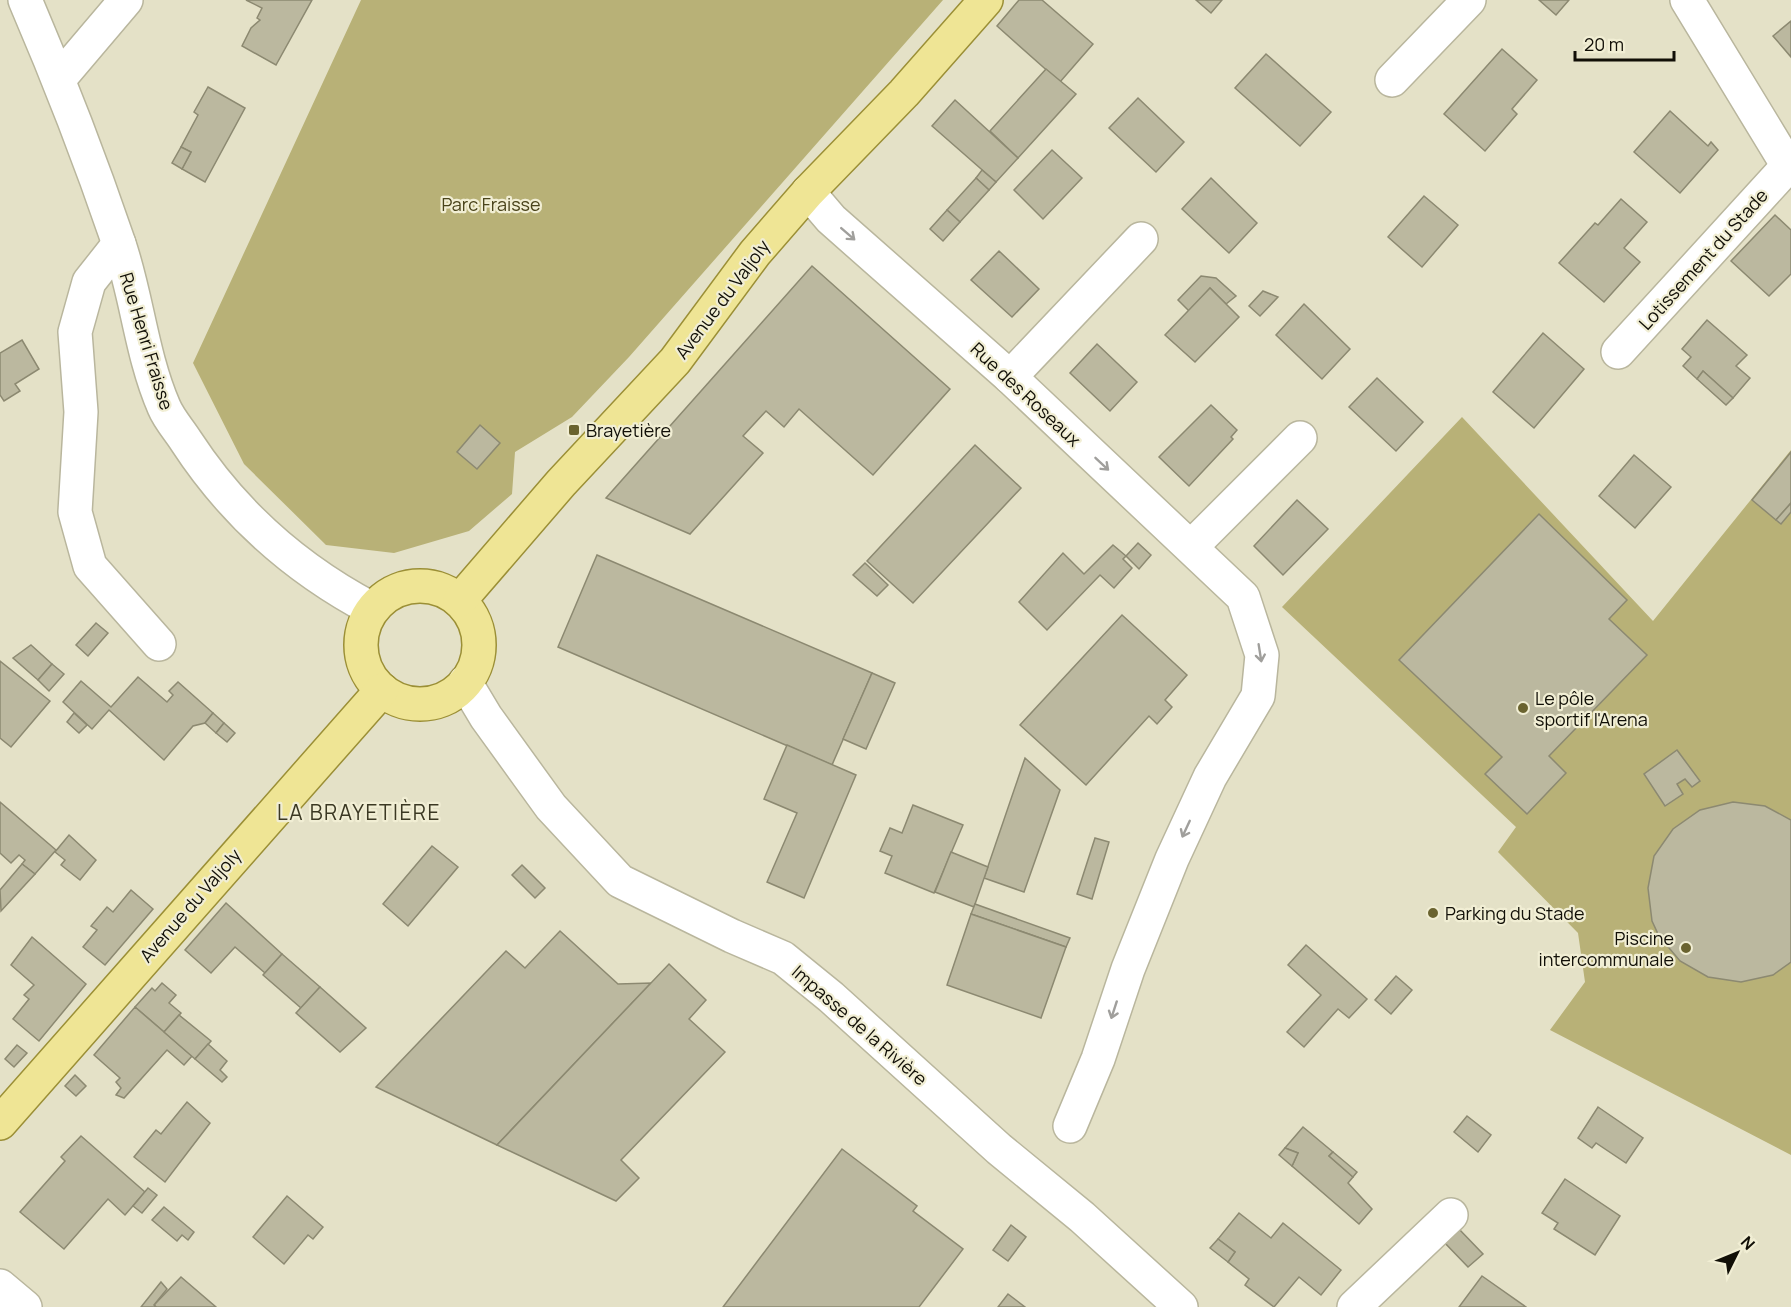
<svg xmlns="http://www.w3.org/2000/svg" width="1791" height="1307" viewBox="0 0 1791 1307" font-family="Manrope,sans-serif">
<rect width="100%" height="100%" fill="#e4e1c7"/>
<g fill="#b8b177">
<polygon points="361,0 943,0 629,357 572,417 515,452 512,494 469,531 394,553 326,545 244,464 193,363"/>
<polygon points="1462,417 1653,621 1791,450 1791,1155 1550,1030 1585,982 1578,933 1498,852 1516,827 1282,607"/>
</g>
<g fill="#bbb89f" stroke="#8c8971" stroke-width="1.5">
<polygon points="246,0 312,0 276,65 242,46 251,28 260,20 257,18 262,8"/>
<polygon points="1019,0 1042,0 1093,44 1060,82 997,26"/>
<polygon points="1196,0 1222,0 1211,13"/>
<polygon points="1539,0 1569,0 1556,15"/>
<polygon points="1791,21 1791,57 1773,36"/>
<polygon points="1502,49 1537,80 1512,109 1517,114 1485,151 1444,114"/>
<polygon points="1266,54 1331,112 1300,146 1235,88"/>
<polygon points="1046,69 1076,94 1018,158 990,131"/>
<polygon points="208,87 245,108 205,182 182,169 191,152 181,147 198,115 194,112"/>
<polygon points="1138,98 1184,142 1156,172 1109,128"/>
<polygon points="955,100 1018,158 996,182 932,126"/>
<polygon points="1670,111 1708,146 1711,142 1718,150 1680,193 1634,152"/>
<polygon points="181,147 191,152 182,169 172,163"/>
<polygon points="1052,150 1082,178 1043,219 1014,190"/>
<polygon points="982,170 996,182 989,190 976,178"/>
<polygon points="976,178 989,190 960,222 947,210"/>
<polygon points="1211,178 1257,223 1229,253 1182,209"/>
<polygon points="1424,196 1458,225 1422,267 1388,237"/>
<polygon points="1621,199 1647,222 1624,248 1640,262 1604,302 1559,263 1595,223 1598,225"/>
<polygon points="947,210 960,222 943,241 930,229"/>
<polygon points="1775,215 1791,230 1791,274 1769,296 1731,261"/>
<polygon points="999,251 1039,289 1012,317 971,280"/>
<polygon points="812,266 950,389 873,475 799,409 784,427 766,411 743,436 763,453 690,534 606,498"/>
<polygon points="1201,276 1216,278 1236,296 1226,304 1210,288 1189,311 1178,300"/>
<polygon points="1210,288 1239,317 1195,362 1165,335"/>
<polygon points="1263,291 1278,297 1260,316 1249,306"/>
<polygon points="1304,304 1350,349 1322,379 1276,335"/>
<polygon points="1707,320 1747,355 1736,366 1750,378 1733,398 1703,371 1697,379 1683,366 1691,357 1682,349"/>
<polygon points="1543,333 1584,369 1534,428 1493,392"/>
<polygon points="22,340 39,369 15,384 20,391 4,401 0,395 0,353"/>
<polygon points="1097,344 1137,382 1110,411 1070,373"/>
<polygon points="1703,371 1733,398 1726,405 1697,379"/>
<polygon points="1377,378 1423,422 1396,451 1349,407"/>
<polygon points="1211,405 1237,430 1231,437 1233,439 1189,486 1159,457"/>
<polygon points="480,425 500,443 477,469 457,452"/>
<polygon points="975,445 1021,488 913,603 867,561"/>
<polygon points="1791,452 1791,503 1776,520 1752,500"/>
<polygon points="1634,455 1671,487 1635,528 1599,496"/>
<polygon points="1297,500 1328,529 1283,575 1254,546"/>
<polygon points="1791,503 1791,512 1781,524 1776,520"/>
<polygon points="1539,514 1627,600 1609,619 1647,655 1549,756 1566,773 1527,814 1485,774 1502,757 1399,660"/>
<polygon points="1138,543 1151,555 1139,569 1126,556"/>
<polygon points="1113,545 1126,556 1123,559 1132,568 1114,588 1100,575 1047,630 1019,602 1063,553 1084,574"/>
<polygon points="597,555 872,673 832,765 558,647"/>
<polygon points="865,563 888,585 877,596 853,575"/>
<polygon points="1122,615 1187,675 1165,700 1172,707 1157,724 1149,716 1086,785 1020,725"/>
<polygon points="96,623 108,633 88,656 76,645"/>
<polygon points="31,645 52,664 38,680 13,658"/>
<polygon points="0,661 50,701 11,747 0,738"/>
<polygon points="52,664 64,674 49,691 38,680"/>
<polygon points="872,673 895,683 866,749 843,739"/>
<polygon points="138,677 167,702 173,695 169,691 178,682 213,713 205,723 193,726 164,760 109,710 92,729 63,702 81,681 111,707"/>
<polygon points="74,713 87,725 79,733 67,722"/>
<polygon points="213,713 224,723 216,733 205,723"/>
<polygon points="224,723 235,733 227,742 216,733"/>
<polygon points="787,745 856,775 804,898 767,882 797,813 764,799"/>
<polygon points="1677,750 1700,781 1692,787 1685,779 1677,784 1683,794 1665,806 1644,774"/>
<polygon points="1025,758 1060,790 1024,892 984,878"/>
<polygon points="0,802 56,850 35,874 22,864 25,860 19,855 11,863 0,853"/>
<polygon points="1733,802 1765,806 1791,820 1791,962 1773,975 1741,982 1708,977 1680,961 1659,936 1652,921 1648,888 1654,856 1673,829 1700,810"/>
<polygon points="913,805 963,825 934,893 885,873 892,856 880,851 890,828 902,833"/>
<polygon points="69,835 96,860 80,880 61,865 65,860 55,852"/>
<polygon points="1095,838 1109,842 1092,899 1077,894"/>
<polygon points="432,846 458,867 408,926 383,904"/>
<polygon points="951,852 988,867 974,907 935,892"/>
<polygon points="22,864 35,874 1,911 0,890"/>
<polygon points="522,865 545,888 535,898 512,875"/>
<polygon points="131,890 153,909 105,965 83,947 97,930 91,926 107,907 113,912"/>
<polygon points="226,903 282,954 265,973 235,947 211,973 185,950"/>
<polygon points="975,904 1070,938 1066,947 971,914"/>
<polygon points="971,914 1066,947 1041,1018 947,985"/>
<polygon points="560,931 618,984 651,983 497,1145 376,1087 506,951 525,968"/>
<polygon points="32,937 86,984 39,1041 13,1019 29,999 24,995 34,985 11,965"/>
<polygon points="1306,945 1367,999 1349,1018 1338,1009 1304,1047 1287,1032 1321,995 1288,965"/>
<polygon points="282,954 320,987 301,1008 263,975"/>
<polygon points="669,964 706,1000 689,1019 725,1052 621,1160 639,1178 616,1201 497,1145"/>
<polygon points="1396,976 1412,990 1391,1014 1375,1000"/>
<polygon points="162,983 176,995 169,1003 181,1013 164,1032 135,1007 152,988 155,991"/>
<polygon points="320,987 366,1028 340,1052 296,1013"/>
<polygon points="135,1007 192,1056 184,1065 167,1050 124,1098 116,1095 121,1088 116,1082 120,1078 94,1055"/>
<polygon points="179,1015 211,1041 195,1059 164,1032"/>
<polygon points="208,1044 227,1061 220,1070 227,1077 222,1082 195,1059"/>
<polygon points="17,1045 27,1053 14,1067 5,1059"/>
<polygon points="75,1075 86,1086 76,1096 65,1086"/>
<polygon points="187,1102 210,1123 165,1182 134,1157 156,1130 161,1134"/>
<polygon points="1598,1107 1643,1138 1626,1163 1596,1143 1592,1148 1578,1138"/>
<polygon points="1467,1116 1491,1135 1478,1152 1454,1132"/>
<polygon points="1303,1127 1333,1152 1329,1156 1353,1177 1348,1183 1372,1209 1359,1224 1292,1166 1298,1153 1285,1148"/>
<polygon points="81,1136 145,1192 125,1215 108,1199 64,1249 20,1212 65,1161 61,1157"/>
<polygon points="1285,1148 1298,1153 1292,1166 1279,1155"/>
<polygon points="842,1149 917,1206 913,1211 963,1249 919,1307 723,1307"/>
<polygon points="1333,1152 1357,1172 1353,1177 1329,1156"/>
<polygon points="1565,1179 1620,1216 1595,1255 1554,1229 1558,1223 1542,1213"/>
<polygon points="148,1188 157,1195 142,1213 133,1206"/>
<polygon points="287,1196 323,1227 313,1239 308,1235 284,1264 253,1237"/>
<polygon points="164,1207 194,1232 188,1240 182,1235 177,1241 152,1220"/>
<polygon points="1239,1213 1271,1238 1283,1223 1341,1270 1321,1295 1299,1277 1274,1307 1245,1285 1249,1279 1228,1262 1235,1252 1218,1239"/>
<polygon points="1011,1225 1026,1237 1008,1261 993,1250"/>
<polygon points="1458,1228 1483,1254 1468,1267 1443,1241"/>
<polygon points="1218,1239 1235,1252 1228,1262 1210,1248"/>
<polygon points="1482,1276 1526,1307 1459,1307"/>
<polygon points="181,1277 216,1307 156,1307 154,1305"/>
<polygon points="161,1282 167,1289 154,1305 156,1307 141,1307"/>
<polygon points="1008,1294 1025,1307 998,1307"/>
</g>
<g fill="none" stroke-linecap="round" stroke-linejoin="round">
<defs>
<g id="minor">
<path d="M25 0C59 79 90 159 118 241 137 295 141 354 164 407 169 419 179 430 186 441 233 513 296 569 372 609"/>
<polyline points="1687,0 1788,166 1791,165"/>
<polyline points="59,79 126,0"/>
<polyline points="1392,80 1469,0"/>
<polyline points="808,192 831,219 1010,377 1243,597 1262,655 1258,696 1210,777 1172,859 1128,969 1098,1059 1070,1126"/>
<polyline points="119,244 89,282 75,332 81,412 75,512 90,566 159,644"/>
<polyline points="1618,352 1788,166"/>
<polyline points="1010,377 1141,239"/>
<polyline points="1191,547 1300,438"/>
<polyline points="465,682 486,717 551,807 620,881 732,936 783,958 831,997 999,1149 1082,1217 1181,1307"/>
<polyline points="0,1286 25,1307"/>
<polyline points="1354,1307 1451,1215"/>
</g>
<g id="major">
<circle cx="420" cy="645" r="59"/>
<polyline points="460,600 561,483 675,361 755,253 808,192 904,93 986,0"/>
<polyline points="0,1123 382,690"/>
</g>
</defs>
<use href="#minor" stroke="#b9b69d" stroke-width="36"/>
<use href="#major" stroke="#9b8f36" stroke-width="36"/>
<use href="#minor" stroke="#fff" stroke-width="33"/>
<use href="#major" stroke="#efe595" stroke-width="33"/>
</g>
<defs><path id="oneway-shaft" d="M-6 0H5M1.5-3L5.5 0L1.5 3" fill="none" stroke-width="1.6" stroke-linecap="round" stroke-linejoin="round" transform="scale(1.5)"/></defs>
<g stroke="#a09f9c">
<use href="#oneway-shaft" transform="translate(848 234) rotate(41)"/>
<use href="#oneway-shaft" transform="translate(1102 464) rotate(43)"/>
<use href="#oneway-shaft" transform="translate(1260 653) rotate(81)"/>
<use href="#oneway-shaft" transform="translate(1186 829) rotate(115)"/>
<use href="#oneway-shaft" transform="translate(1114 1010) rotate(108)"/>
</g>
<g fill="#6a632f" stroke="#f1eed4" stroke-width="2">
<rect x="568" y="424" width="12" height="12" rx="3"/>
<circle cx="1523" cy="708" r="6"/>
<circle cx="1433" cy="913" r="6"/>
<circle cx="1686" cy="948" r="6"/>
</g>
<g text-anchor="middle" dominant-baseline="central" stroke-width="4.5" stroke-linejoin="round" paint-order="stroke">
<g font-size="18" fill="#49431a" stroke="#f1eed4">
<text x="491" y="204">Parc Fraisse</text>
</g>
<g font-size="18" fill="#110f07" stroke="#f1eed4">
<text transform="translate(1703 259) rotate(-48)">Lotissement du Stade</text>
<text transform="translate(722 299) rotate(-53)">Avenue du Valjoly</text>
<text transform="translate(147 341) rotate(73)">Rue Henri Fraisse</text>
<text transform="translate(1026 394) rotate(43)">Rue des Roseaux</text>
<text transform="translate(190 905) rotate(-49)">Avenue du Valjoly</text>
<text transform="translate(860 1025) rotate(41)">Impasse de la Rivière</text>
</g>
<g font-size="18" fill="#110f07" stroke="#f1eed4" text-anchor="start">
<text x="586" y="430">Brayetière</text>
<text x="1535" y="698">Le pôle<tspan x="1535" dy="21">sportif l'Arena</tspan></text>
<text x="1445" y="913">Parking du Stade</text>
<text x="1674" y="938" text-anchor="end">Piscine<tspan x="1674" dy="21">intercommunale</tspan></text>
</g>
<g font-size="21" letter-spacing="1.5" fill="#3b3823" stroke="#f1eed4">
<text x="359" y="812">LA BRAYETIÈRE</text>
</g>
</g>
<g transform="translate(1737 1253) rotate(47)" stroke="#f1eed4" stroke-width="4.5" paint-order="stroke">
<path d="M0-4.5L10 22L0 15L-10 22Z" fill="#110f07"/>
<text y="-9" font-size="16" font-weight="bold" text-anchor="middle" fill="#110f07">N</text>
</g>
<path d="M1575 51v9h99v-9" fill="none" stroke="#110f07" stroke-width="3"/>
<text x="1584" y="51" font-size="18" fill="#110f07" stroke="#f1eed4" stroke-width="4.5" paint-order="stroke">20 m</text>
</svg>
